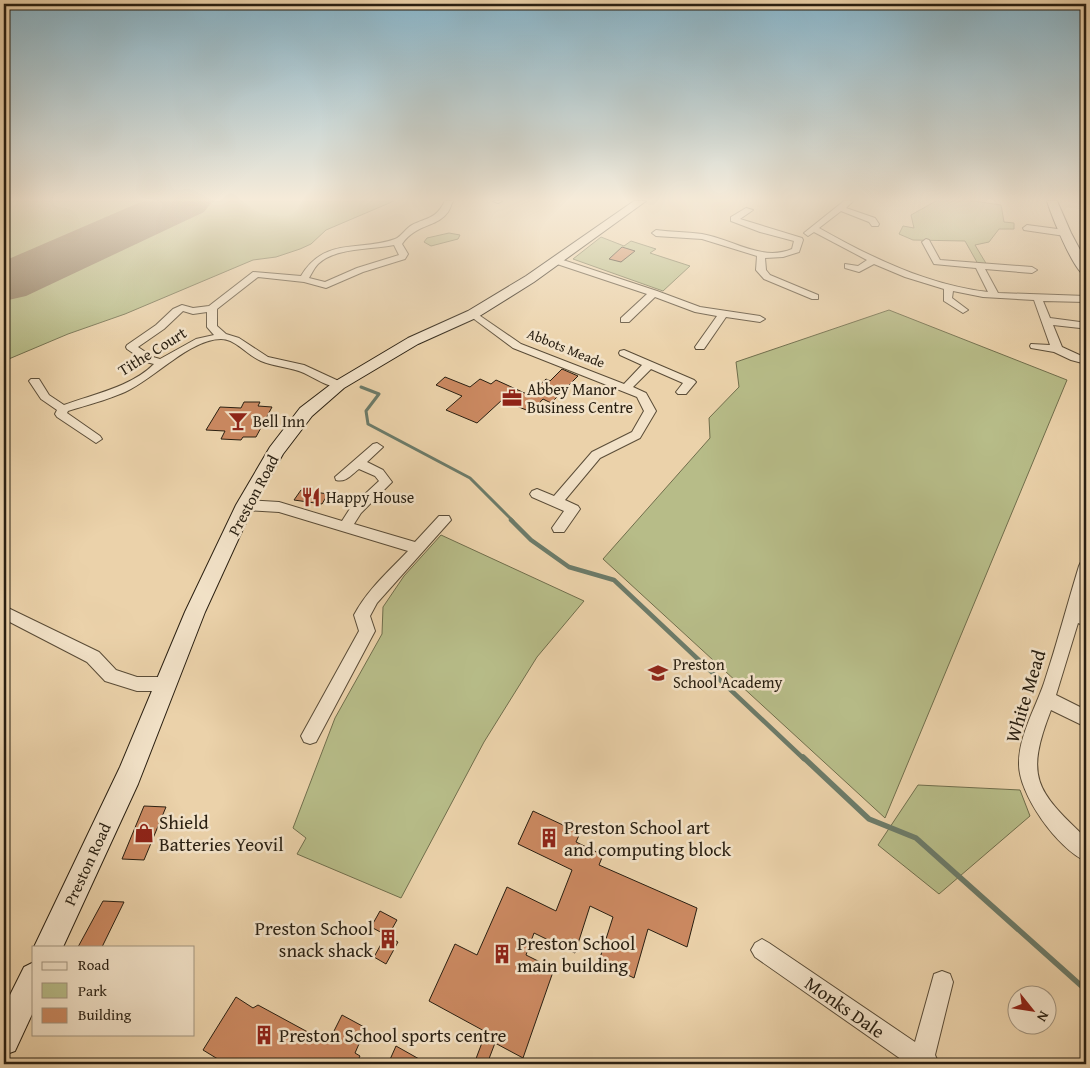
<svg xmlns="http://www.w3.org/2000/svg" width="1090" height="1068" viewBox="0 0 1090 1068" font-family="'Gentium Book Plus',serif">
<rect width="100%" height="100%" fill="#ebd2aa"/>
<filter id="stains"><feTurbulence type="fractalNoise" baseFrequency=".004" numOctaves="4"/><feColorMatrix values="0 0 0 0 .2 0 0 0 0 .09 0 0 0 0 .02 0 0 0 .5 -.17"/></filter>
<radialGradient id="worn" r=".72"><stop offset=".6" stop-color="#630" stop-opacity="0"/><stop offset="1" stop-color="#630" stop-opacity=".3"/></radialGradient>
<g fill="#b7bc88" stroke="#706e4c">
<polygon points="4,201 394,201 326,230 311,244 300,249 276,257 253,260 125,314 68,334 4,361"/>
<polygon points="936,201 973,201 1001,205 1004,222 1014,223 1014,229 999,229 989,242 975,245 987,265 978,264 965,241 913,240 899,234 903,226 914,228 911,215"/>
<polygon points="449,233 460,235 458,239 431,246 424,242 427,238"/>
<polygon points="601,237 624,246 631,241 656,249 650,253 690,266 663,291 573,259"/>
<polygon points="889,310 1067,380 885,818 603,559 710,438 709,418 739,387 736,362"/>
<polygon points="441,535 584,601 537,657 484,742 401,898 297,854 306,838 293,828 335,718 382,634 383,607 404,576"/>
<polygon points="918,785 1020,790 1030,816 939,894 878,845"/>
</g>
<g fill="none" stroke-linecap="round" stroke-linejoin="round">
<polyline stroke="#6c7b69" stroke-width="3" points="361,387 379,394 366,411 368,424 470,478 513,521"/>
<polyline stroke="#6c7b69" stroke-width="4.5" points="511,520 531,540 569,567 614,580 804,759"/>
<polyline stroke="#6c7b69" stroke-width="5.5" points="803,757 869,819 916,838 1086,990"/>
<polygon fill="#8a785e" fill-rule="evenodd" points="143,201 212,201 204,212 26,296 4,301 4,261"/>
</g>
<g fill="#cb8961" stroke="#291f11">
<polygon points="622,247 635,251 621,262 609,259"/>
<polygon points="562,369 578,376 551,403 543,399 531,412 502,400 477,423 446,410 462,396 436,385 445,377 470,387 480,379 491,384 496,380 529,395 546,379 550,381"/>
<polygon points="244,402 260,402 258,406 272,407 256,437 243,437 241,440 221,439 225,431 206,430 220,407 241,408"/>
<polygon points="301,490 328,494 322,504 294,500"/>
<polygon points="144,806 166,807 144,860 122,859"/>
<polygon points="533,811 580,833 576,842 603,855 599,865 697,908 687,947 648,929 634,978 599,961 613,917 590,906 575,953 534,933 526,955 554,969 523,1058 495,1043 487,1064 474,1064 486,1032 429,1001 455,944 477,955 507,887 556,911 572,870 518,844"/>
<polygon points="103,901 124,902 102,947 78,947"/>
<polygon points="380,911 397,920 388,936 398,942 386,964 374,957 386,935 371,927"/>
<polygon points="236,997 253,1008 258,1005 328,1043 342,1015 366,1028 355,1053 360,1056 356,1064 222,1064 221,1061 203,1050"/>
<polygon points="396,1046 428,1064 388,1064"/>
</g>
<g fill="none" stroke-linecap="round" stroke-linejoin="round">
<defs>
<g id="street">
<path d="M445 201H453C451 205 450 209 448 212 438 227 415 224 402 244L408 254 405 259 363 272 326 288 304 282 258 277 217 309V326L226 334 239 338 268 357 304 365 343 383 345 385 343 387C332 390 315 378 304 373 291 367 275 367 261 361 248 356 236 339 221 339 190 339 154 379 125 392 107 400 87 405 68 411L67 413 100 436 102 439 96 443 57 417 55 414 57 410 41 399 29 381 31 379H39L49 395 64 405C94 394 131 387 154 364L146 362 127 349 126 347 127 345 156 325 173 309 182 305 193 308 209 306 253 272 301 276C325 236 360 252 395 239 401 237 406 228 412 225 428 217 436 219 445 201ZM394 245 399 255 357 268 325 282 309 278C312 273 314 268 318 264 336 247 371 250 394 245ZM183 311 193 314 207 312V327L214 335 196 339 160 359 153 357 138 347 164 329Z"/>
<polygon points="493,201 502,201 498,203"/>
<path d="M844 201H853L846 208 875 218 879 224 878 226H872L869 222 841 211 819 228C872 258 928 285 988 292L976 268 934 264 922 242 926 239 929 240 940 260 1032 267 1037 270 1032 273 985 269 998 293 1086 296V302L1043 301 1050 318 1080 322 1085 325 1080 328 1053 325 1062 347 1086 358V364L1071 360 1054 352 1031 348 1030 346 1031 344 1050 345 1034 300 983 297 953 291 952 298 968 310 963 313 944 301V289L905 277 874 264 859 272 845 268V264L858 266 867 260 814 232 808 236 804 233Z"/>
<path d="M746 208 753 210 740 219 802 238 803 240 799 252 783 257 765 258 766 270 770 275 818 295V299H812L764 279 756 270 757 256 702 239 656 236 652 233 656 230C671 232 687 232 702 234 732 239 762 262 792 249L794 241 760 232 731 221V217Z"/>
<polygon points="1027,225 1065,230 1069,233 1065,236 1024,230 1023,228"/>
<polygon points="557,258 657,291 700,307 760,316 765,319 760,322 726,317 704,349 696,349 695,347 717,316 695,312 655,297 629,322 621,322 621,318 647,294 554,263 553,261"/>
<polygon points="473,311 521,344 624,384 642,365 620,355 619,353 620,351 624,350 694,380 696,382 686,394 678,394 676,392 683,383 651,369 633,387 646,393 656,411 640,438 600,458 565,500 578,506 580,509 564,532 554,532 552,528 564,511 532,497 530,494 532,491 537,489 554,496 592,452 632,432 644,411 637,397 513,348 470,316 470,312"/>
<path d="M377 443 383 447 367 462 383 470 392 482 361 513 354 524 415 542 439 516H449L451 520 377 603 370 616 375 631 316 742 310 744 304 742 301 736 359 631 354 615C367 590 389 571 408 551L279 512 245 510 240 508 238 505 240 502 245 500 279 502 342 521 351 507 379 481 375 476 359 469C352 474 346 483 336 480L335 477 373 444Z"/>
<path d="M1086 560V591L1081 611 1086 613V626L1078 623 1056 695 1086 710V727L1051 710C1025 777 1035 790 1086 838V861C1058 849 1018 794 1019 763 1019 736 1035 709 1044 683 1057 644 1067 605 1079 566L1081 562Z"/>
<polygon points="4,606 99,652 116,670 137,677 165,677 171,679 173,684 171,689 165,691 137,691 105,681 87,662 4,619"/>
<polygon points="762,939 769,943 915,1042 934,974 942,971 950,974 953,982 935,1055 939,1064 908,1064 755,957 751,950 755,943"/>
</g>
<g id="secondary">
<polygon points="634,201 646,201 534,282 478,317 418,344 344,388 312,416 283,454 254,505 205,612 138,784 63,947 34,947 120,767 185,612 236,505 270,447 300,408 334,382 408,338 468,311 526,276"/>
<path d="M1047 201H1057L1071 233 1086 261V276C1074 273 1051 214 1047 201Z"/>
<polygon points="34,962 34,1010 15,1051 4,1055 4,1007 24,967"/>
</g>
</defs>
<use href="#street" stroke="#5a4c37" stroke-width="2"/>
<use href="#secondary" stroke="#291f11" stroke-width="2"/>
<use href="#street" fill="#f2e2c8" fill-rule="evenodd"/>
<use href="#secondary" fill="#f2e2c8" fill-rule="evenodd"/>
</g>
<linearGradient id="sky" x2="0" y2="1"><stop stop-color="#88b6cc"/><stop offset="0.57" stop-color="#f6ebd9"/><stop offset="1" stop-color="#f6ebd9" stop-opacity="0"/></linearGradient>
<rect width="1090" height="350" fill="url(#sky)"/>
<defs>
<symbol id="office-bare" viewBox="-9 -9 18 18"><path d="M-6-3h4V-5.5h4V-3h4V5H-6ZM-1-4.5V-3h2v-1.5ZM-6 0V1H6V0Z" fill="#8f2418" stroke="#f2e2c8" stroke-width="2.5" paint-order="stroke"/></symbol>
<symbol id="bar-bare" viewBox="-9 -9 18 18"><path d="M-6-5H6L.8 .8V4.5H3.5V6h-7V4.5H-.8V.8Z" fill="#8f2418" stroke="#f2e2c8" stroke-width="2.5" paint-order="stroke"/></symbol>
<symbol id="restaurant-bare" viewBox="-9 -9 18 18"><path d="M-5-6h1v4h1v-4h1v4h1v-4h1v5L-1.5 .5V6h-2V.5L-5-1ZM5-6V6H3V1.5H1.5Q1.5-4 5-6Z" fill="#8f2418" stroke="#f2e2c8" stroke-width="2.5" paint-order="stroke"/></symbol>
<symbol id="school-bare" viewBox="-9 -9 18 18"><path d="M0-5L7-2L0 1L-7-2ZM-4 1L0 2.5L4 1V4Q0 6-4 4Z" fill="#8f2418" stroke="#f2e2c8" stroke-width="2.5" paint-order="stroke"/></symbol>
<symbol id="shop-bare" viewBox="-9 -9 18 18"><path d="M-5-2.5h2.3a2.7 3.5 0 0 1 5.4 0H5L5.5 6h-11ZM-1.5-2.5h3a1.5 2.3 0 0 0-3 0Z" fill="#8f2418" stroke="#f2e2c8" stroke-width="2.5" paint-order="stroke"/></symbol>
<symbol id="building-bare" viewBox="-9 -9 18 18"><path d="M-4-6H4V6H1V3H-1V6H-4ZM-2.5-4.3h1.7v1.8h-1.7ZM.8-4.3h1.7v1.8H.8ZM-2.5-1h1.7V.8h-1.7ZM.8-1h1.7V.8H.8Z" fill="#8f2418" stroke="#f2e2c8" stroke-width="2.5" paint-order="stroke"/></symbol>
</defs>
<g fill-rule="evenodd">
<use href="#office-bare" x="498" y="384" width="28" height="28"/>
<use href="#bar-bare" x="224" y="407" width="28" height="28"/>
<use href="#restaurant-bare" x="297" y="483" width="28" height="28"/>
<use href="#school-bare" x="644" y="659" width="28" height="28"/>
<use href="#shop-bare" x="130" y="819" width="28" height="28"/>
<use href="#building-bare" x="535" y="824" width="28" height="28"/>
<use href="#building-bare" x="374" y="925" width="28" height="28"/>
<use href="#building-bare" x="488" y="940" width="28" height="28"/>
<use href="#building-bare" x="250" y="1021" width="28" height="28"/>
</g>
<g text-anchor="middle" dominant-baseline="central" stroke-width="5" stroke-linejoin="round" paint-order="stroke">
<g font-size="14" fill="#291f11" stroke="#f2e2c8">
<text transform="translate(566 348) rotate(22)">Abbots Meade</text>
</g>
<g font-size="16" fill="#291f11" stroke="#f2e2c8">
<text transform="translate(152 351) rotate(-32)">Tithe Court</text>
<text transform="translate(253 495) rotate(-62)">Preston Road</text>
<text transform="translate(87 864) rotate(-65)">Preston Road</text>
</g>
<g font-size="16" fill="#291f11" stroke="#f2e2c8" text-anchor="start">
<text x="527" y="389">Abbey Manor<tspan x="527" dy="18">Business Centre</tspan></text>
<text x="253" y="421">Bell Inn</text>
<text x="326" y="497">Happy House</text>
<text x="673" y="664">Preston<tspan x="673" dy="18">School Academy</tspan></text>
</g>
<g font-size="19" fill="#291f11" stroke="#f2e2c8">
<text transform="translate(1025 696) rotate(-73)">White Mead</text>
<text transform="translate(845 1007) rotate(35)">Monks Dale</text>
</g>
<g font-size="19" fill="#291f11" stroke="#f2e2c8" text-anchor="start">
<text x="159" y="822">Shield<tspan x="159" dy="22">Batteries Yeovil</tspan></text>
<text x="564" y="827">Preston School art<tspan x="564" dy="22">and computing block</tspan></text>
<text x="373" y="928" text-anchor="end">Preston School<tspan x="373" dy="22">snack shack</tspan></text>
<text x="517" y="943">Preston School<tspan x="517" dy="22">main building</tspan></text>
<text x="279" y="1035">Preston School sports centre</text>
</g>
</g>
<rect width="1090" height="1068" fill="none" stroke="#ebd2aa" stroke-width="20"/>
<rect x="5" y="5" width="1080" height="1058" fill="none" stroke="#291f11" stroke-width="2.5"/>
<rect x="10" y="10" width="1070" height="1048" fill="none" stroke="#291f11"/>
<rect x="32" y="946" width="162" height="90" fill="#f2e2c8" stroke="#a2947f"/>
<rect x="42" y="962" width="25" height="8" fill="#f2e2c8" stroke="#a2947f"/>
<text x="78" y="970" font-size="15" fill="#291f11">Road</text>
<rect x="42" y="983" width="25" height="15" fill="#b7bc88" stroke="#a2947f"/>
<text x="78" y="996" font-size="15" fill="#291f11">Park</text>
<rect x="42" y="1008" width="25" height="15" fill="#cb8961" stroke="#a2947f"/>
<text x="78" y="1020" font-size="15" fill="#291f11">Building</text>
<g transform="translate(1032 1010) rotate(120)"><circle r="24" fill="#f2e2c8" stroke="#a2947f"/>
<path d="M0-4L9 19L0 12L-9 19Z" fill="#8f2418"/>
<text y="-8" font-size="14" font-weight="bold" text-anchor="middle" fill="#291f11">N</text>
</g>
<rect width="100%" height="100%" filter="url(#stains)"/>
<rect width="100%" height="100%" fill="url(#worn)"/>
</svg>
